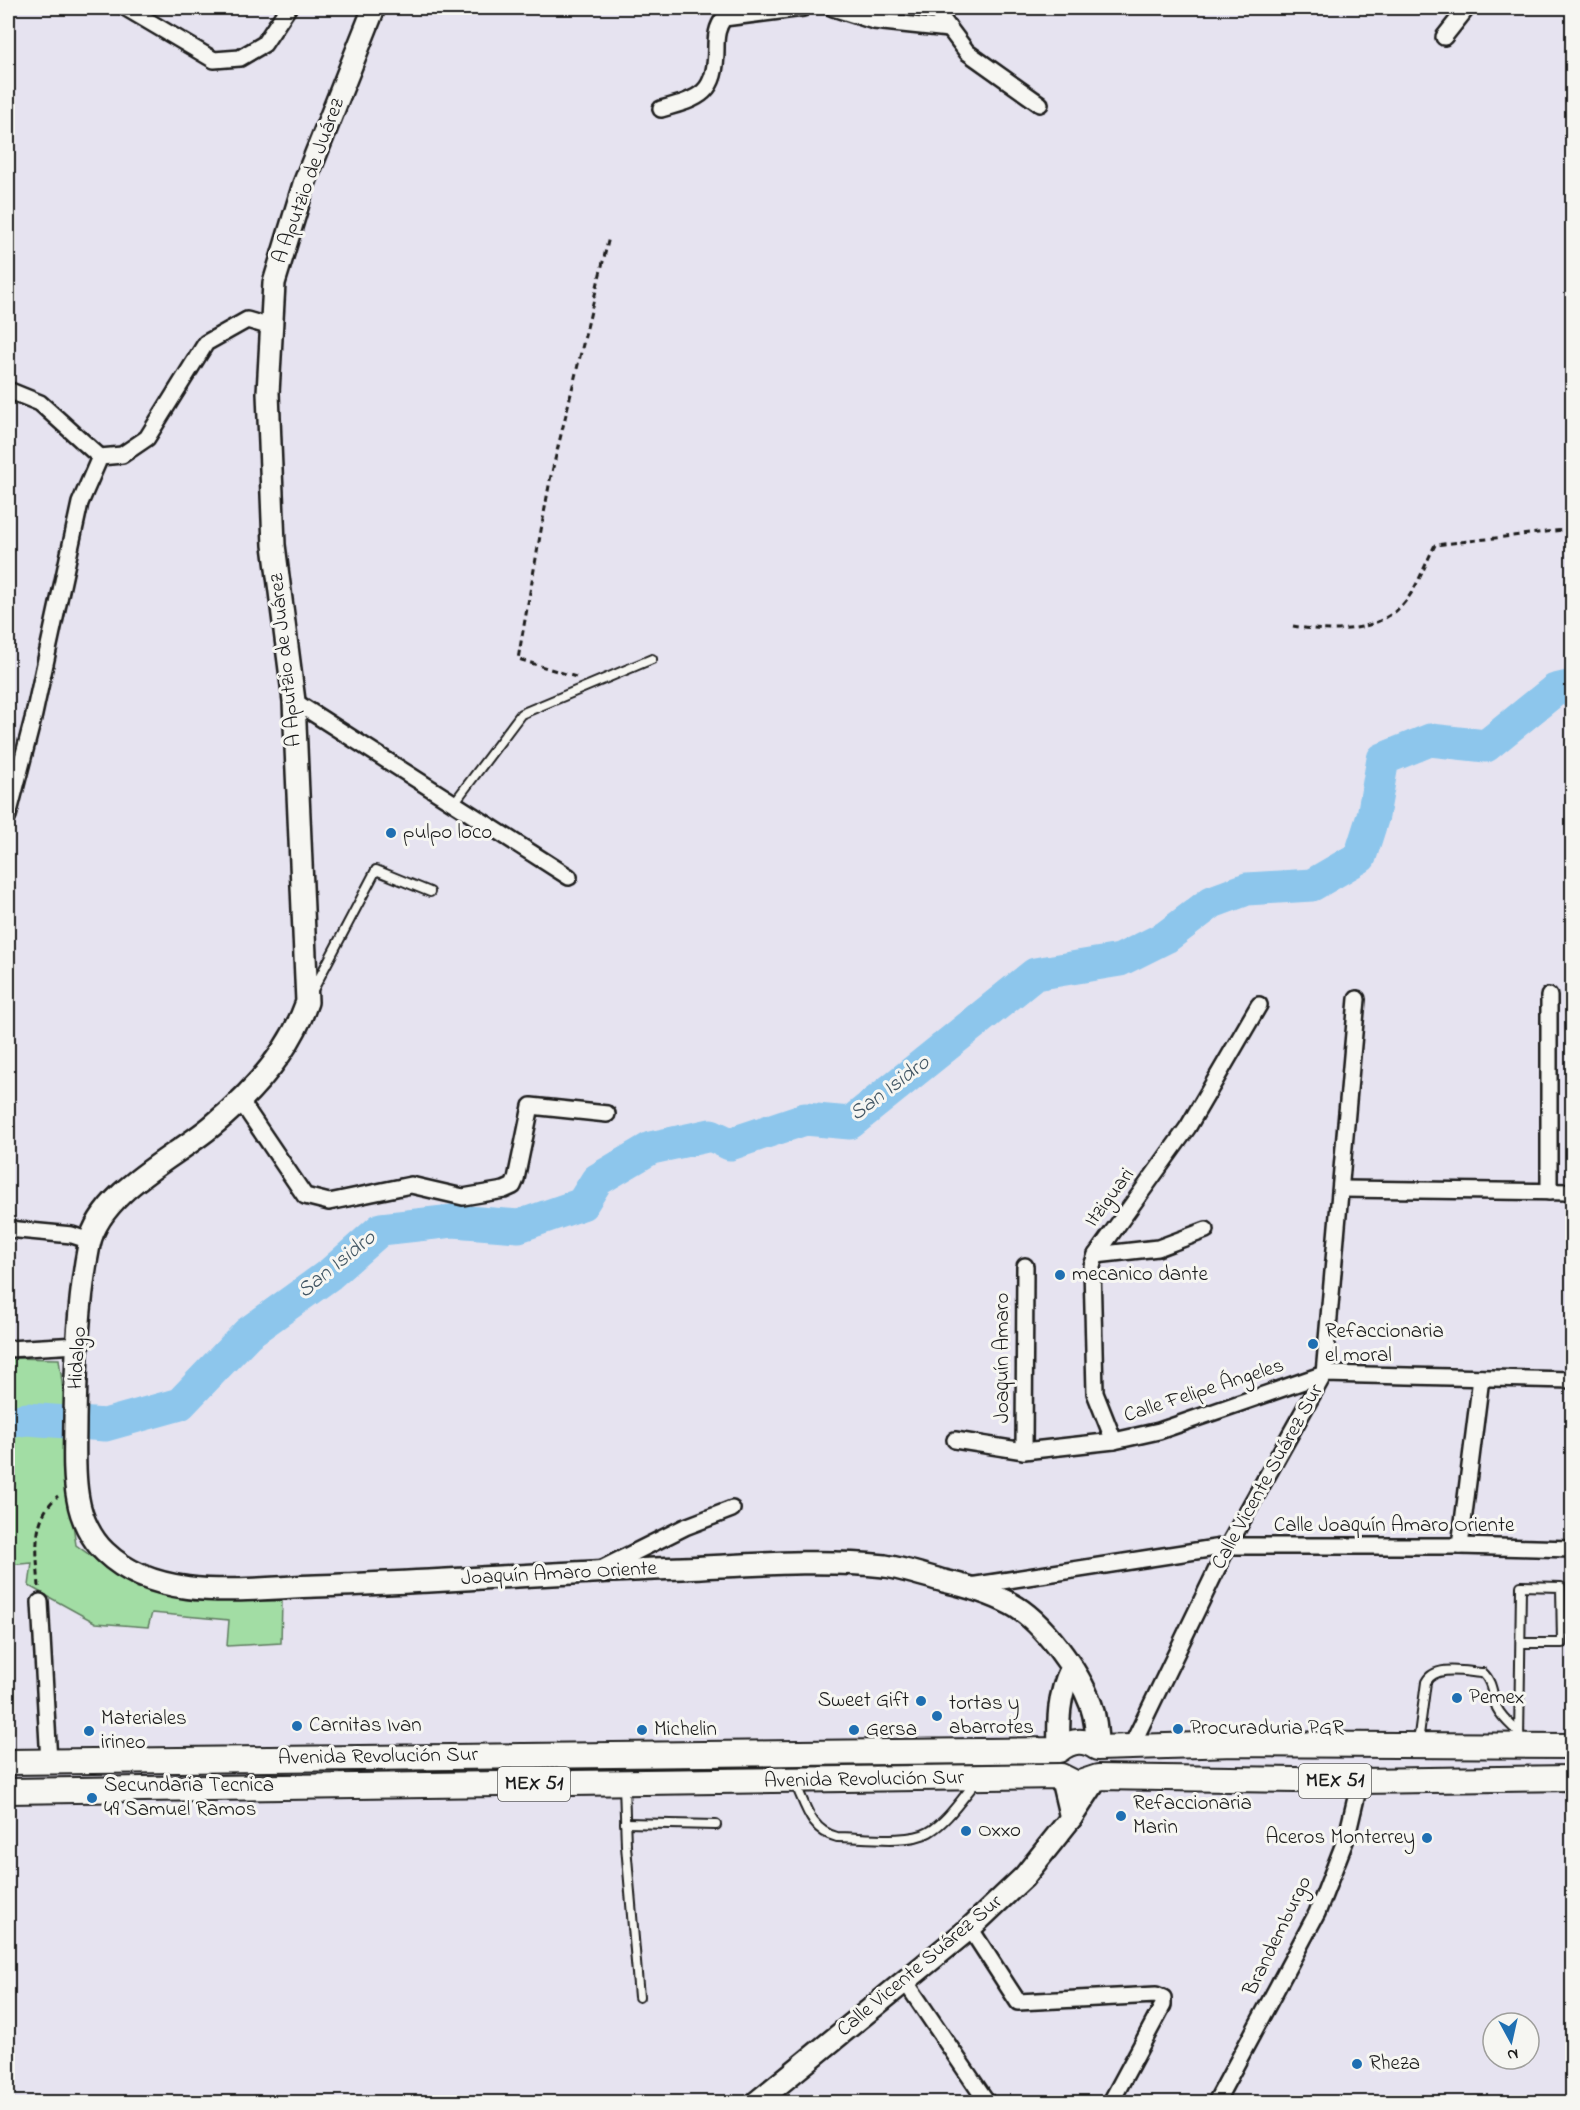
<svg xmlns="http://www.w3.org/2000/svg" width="1580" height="2110" viewBox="0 0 1580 2110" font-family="'Indie Flower',sans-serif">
<rect width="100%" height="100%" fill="#e6e3f0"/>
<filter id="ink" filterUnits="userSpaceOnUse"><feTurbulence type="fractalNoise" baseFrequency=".0167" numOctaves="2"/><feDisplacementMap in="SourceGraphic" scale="12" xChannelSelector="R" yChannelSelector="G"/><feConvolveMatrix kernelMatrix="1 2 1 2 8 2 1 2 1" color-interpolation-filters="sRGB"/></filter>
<g filter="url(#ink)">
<polygon fill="#a2dda4" stroke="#5f7c60" stroke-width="1.5" points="8,1358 59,1359 66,1413 67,1483 76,1545 134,1587 194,1601 282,1601 281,1643 227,1646 229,1620 152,1613 148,1627 96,1623 29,1586 32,1563 8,1565"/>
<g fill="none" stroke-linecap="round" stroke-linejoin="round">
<polyline stroke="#8dc6ec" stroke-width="33" points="8,1422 27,1419 105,1425 180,1404 248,1333 330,1274 381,1229 453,1221 519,1226 582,1204 597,1180 651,1148 711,1135 730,1144 805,1119 850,1123 1035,974 1120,960 1166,937 1212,902 1247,889 1312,885 1360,857 1373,816 1383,759 1430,740 1486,746 1555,690 1572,686"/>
<defs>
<g id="lane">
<polyline points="454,803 521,714 652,659"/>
<polyline points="313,990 376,870 430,892"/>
<polyline points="1519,1741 1521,1586 1561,1587 1562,1643 1521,1643"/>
<path d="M1418 1743 1426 1682C1435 1664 1466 1672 1483 1673 1493 1682 1492 1696 1497 1708 1502 1718 1511 1725 1519 1733"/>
<polyline points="624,1784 626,1846 639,1997"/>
<path d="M796 1785C806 1807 811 1831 837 1837 861 1837 909 1844 929 1832 948 1821 962 1798 977 1781"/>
<polyline points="625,1823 716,1825"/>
</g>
<g id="street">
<polyline points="126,8 214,60 240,58 264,44 288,8"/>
<polyline points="833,8 874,21 949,29"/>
<polyline points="934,8 967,52 1040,104"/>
<polyline points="1444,37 1467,8"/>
<path d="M661 109C701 98 716 94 716 48 716 36 717 27 724 18L803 8"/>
<polyline points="8,390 40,403 100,457"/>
<polyline points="294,701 569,877"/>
<polyline points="8,816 33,719 80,503 100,457 122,455 147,438 206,343 247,320 271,327"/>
<polyline points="1549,996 1549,1192"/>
<polyline points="240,1100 305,1196 329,1202 411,1185 463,1197 504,1190 513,1186 516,1179 531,1106 607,1114"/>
<polyline points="1342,1189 1572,1192"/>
<polyline points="8,1229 72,1235 90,1241"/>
<polyline points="1096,1255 1158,1248 1206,1230"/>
<polyline points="8,1349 78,1345"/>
<polyline points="955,1440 1024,1451 1114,1441 1159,1431 1324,1374 1572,1380"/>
<polyline points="1114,1441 1095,1393 1092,1266 1096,1255 1188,1127 1259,1005"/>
<polyline points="1024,1451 1025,1266"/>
<polyline points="1460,1546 1481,1378"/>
<polyline points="601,1569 685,1527 732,1509"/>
<polyline points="970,1586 1228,1546 1460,1546 1572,1549"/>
<polyline points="40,1602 49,1762"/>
<polyline points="1131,1747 1228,1546 1324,1374 1357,999"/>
<polyline points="970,1928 1018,2002 1156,1995 1163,1998 1163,2005 1111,2102"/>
<polyline points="905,1981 987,2102"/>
<polyline points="1216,2102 1317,1913 1347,1836 1360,1781"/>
</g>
<g id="secondary">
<path d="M374 8 304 184 274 283 268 393 274 545 294 701 307 1002C290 1051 252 1093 212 1126 174 1158 100 1192 89 1245 78 1302 76 1362 75 1420 75 1446 73 1473 78 1499 81 1518 91 1539 105 1552 159 1604 249 1588 316 1586 438 1582 561 1572 683 1568 750 1565 818 1559 885 1566 905 1569 925 1576 944 1581 966 1586 990 1593 1011 1604 1042 1620 1079 1672 1091 1705 1096 1719 1097 1734 1097 1748"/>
<path d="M1059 1750C1058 1721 1058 1696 1071 1669"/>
<polyline points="1061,1776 1071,1818"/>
<polyline points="757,2102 970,1928 1024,1877 1071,1818 1098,1777"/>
</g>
<g id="primary">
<path d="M8 1762 1059 1750C1072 1740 1084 1739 1097 1748L1235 1744 1572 1746"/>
<polyline points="8,1791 1061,1776 1077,1784 1098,1777 1360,1781 1572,1778"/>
</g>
</defs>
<use href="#lane" stroke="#1c1c1c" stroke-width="12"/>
<use href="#street" stroke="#1c1c1c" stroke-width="20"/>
<use href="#secondary" stroke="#1c1c1c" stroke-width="26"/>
<use href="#primary" stroke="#1c1c1c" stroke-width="28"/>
<g stroke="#1c1c1c" stroke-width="3" stroke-dasharray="6 4.5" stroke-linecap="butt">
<path d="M1293 626C1326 632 1368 634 1397 610 1415 595 1424 566 1435 545L1572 529"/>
<polyline points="576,677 518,659 550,480 609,237"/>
<path d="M39 1587C37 1555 30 1519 58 1496"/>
</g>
<use href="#lane" stroke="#f6f6f2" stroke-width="8"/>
<use href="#street" stroke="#f6f6f2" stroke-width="15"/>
<use href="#secondary" stroke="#f6f6f2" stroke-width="21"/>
<use href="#primary" stroke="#f6f6f2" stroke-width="24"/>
</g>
</g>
<g fill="#1f6fb2" stroke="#f6f6f2" stroke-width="2">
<circle cx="391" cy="833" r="6"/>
<circle cx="1060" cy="1275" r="6"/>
<circle cx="1313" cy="1344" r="6"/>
<circle cx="1457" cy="1698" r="6"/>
<circle cx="921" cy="1701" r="6"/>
<circle cx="937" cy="1716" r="6"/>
<circle cx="297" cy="1726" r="6"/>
<circle cx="1178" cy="1729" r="6"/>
<circle cx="642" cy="1730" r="6"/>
<circle cx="854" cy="1730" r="6"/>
<circle cx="89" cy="1731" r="6"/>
<circle cx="92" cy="1798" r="6"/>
<circle cx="1121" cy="1816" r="6"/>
<circle cx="966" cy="1831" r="6"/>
<circle cx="1427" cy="1838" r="6"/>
<circle cx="1357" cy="2064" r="6"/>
</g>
<g text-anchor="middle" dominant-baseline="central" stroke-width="6" stroke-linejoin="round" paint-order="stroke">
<g fill="#f6f6f2" stroke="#5d5d5c" stroke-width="1.5">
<rect x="1299" y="1764" width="72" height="34" rx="4.5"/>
<rect x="498" y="1767" width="72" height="34" rx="4.5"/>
</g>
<g font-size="20" font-weight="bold" fill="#1c1c1c">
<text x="1335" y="1781">MEX 51</text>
<text x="534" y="1784">MEX 51</text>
</g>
<g font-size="21" fill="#1c1c1c" stroke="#f6f6f2">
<text transform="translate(309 181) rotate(-70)">A Aputzio de Juárez</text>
<text transform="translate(286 660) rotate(-96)">A Aputzio de Juárez</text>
<text transform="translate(1110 1198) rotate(-53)">Itziguari</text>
<text transform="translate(78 1358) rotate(-86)">Hidalgo</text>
<text transform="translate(1003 1358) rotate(-90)">Joaquín Amaro</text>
<text transform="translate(1204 1391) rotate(-18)">Calle Felipe Ángeles</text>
<text transform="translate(1268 1477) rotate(-61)">Calle Vicente Suárez Sur</text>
<text x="1394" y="1526">Calle Joaquín Amaro Oriente</text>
<text transform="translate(559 1574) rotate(-3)">Joaquín Amaro Oriente</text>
<text transform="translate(378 1757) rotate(-1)">Avenida Revolución Sur</text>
<text transform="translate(864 1780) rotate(-1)">Avenida Revolución Sur</text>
<text transform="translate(1278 1936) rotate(-64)">Brandemburgo</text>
<text transform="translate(920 1966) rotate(-40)">Calle Vicente Suárez Sur</text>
</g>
<g font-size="21" fill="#1c1c1c" stroke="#f6f6f2" text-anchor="start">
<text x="403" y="833">pulpo loco</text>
<text x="1072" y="1275">mecanico dante</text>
<text x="1325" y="1332">Refaccionaria<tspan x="1325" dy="24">el moral</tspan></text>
<text x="1469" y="1698">Pemex</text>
<text x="909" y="1701" text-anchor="end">Sweet Gift</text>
<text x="949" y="1704">tortas y<tspan x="949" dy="24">abarrotes</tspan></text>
<text x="101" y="1719">Materiales<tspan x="101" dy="24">irineo</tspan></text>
<text x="309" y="1726">Carnitas Ivan</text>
<text x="1190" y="1729">Procuraduria PGR</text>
<text x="654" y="1730">Michelin</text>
<text x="866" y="1730">Gersa</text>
<text x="104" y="1786">Secundaria Tecnica<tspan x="104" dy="24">49 Samuel Ramos</tspan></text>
<text x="1133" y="1804">Refaccionaria<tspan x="1133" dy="24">Marìn</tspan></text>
<text x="978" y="1831">Oxxo</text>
<text x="1415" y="1838" text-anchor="end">Aceros Monterrey</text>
<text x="1369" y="2064">Rheza</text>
</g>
<g font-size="22" font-style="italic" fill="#445865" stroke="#f6f6f2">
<text transform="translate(890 1089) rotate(-37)">San Isidro</text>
<text transform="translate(337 1265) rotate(-39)">San Isidro</text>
</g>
</g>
<rect width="1580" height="2110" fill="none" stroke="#f6f6f2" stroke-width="30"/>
<rect x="15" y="15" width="1550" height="2080" fill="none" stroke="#1c1c1c" stroke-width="2" filter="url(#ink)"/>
<g transform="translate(1511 2041) rotate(172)"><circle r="28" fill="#f6f6f2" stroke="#9f9f9c" stroke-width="1.5"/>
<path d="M0-4.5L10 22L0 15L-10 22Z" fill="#1f6fb2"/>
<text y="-9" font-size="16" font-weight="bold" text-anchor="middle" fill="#1c1c1c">N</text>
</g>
</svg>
